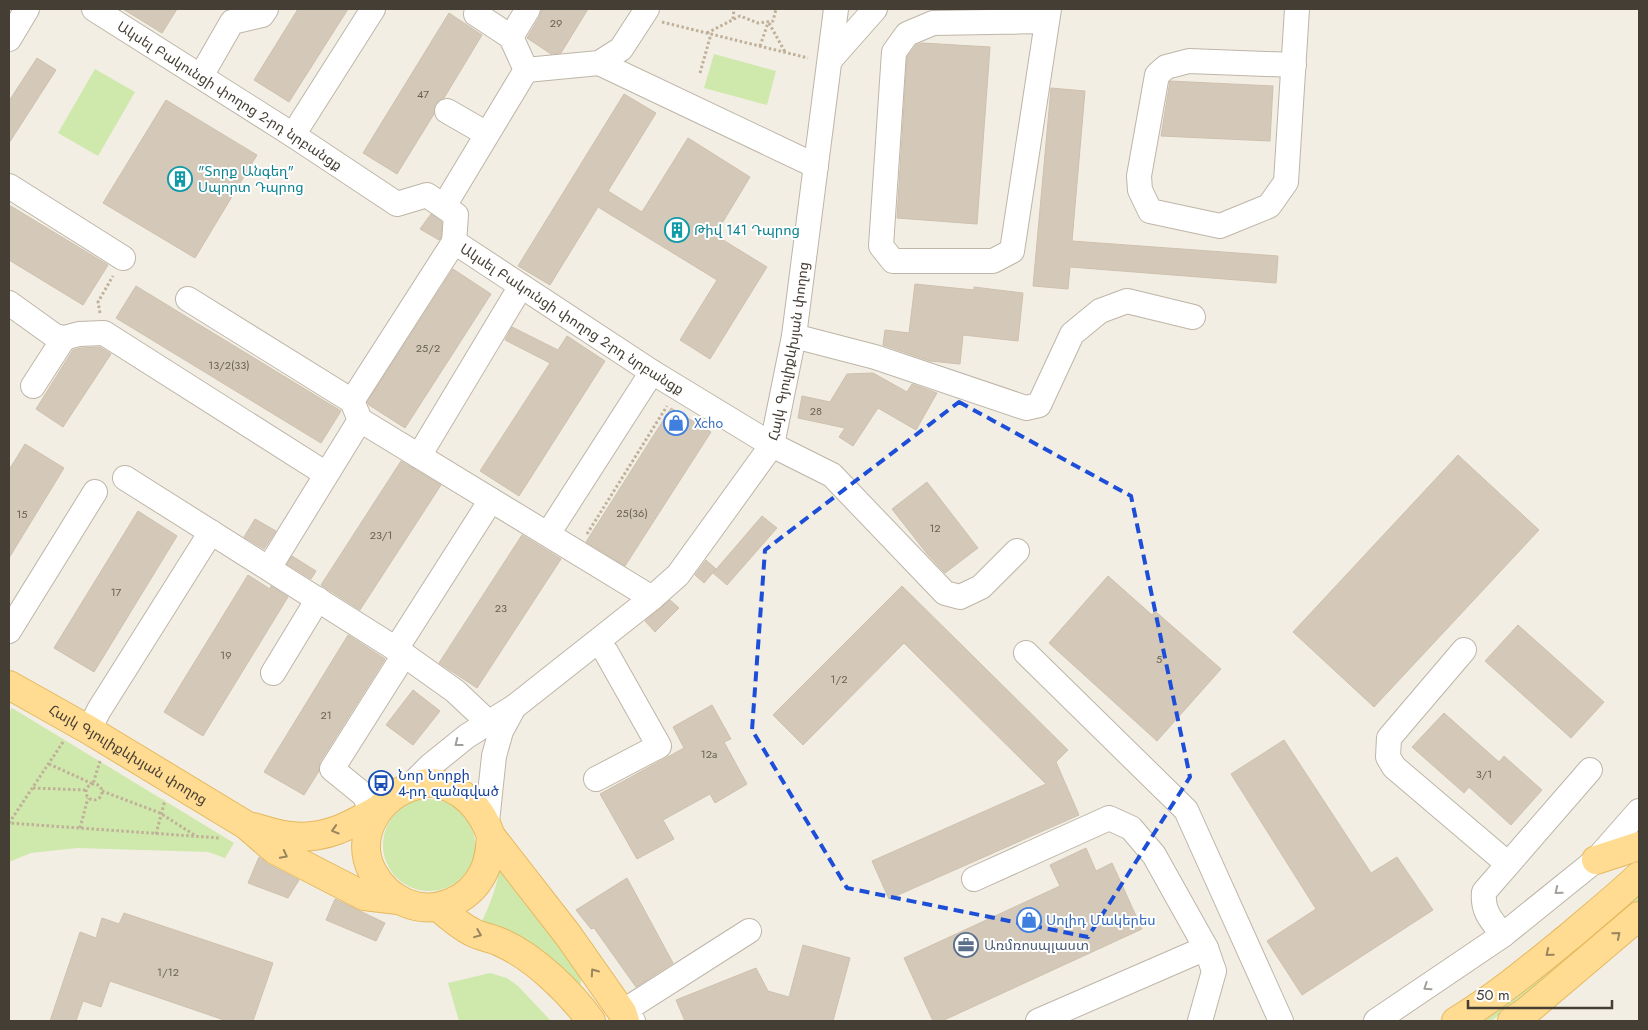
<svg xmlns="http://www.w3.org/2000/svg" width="1648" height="1030" viewBox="0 0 1648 1030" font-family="Jost,'Noto Sans Armenian',sans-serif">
<rect width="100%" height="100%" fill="#f2eee4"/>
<g fill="#cfe8ac">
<polygon points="714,54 776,71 767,105 704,88"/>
<polygon points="95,69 135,92 98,156 58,133"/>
<polygon points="12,708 234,843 225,858 208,852 77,848 31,853 9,862 9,712"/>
<circle cx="429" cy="845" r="46"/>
<path d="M500 864 582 975 580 988 501 928 482 921C491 902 498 884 500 864Z"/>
<polygon points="1639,886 1639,902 1542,985 1491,1021 1472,1021"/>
<polygon points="490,973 507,978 518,986 551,1021 459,1021 448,983"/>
</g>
<g fill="#d4c9b9" stroke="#cfc0ad">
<polygon points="123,9 177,9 162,33"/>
<polygon points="298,9 348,9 289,102 254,80"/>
<polygon points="542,9 588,9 561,53 551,54 527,38 540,16"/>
<polygon points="449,13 482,35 444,98 435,104 434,114 397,174 363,153"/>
<polygon points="922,43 990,47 977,224 897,218 907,57 916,45"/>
<polygon points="37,58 56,70 9,143 9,101"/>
<polygon points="1170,81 1273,86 1270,141 1161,136"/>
<polygon points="1051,88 1085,91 1072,241 1278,256 1276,283 1070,267 1068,289 1033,286"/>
<polygon points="624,94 656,113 608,191 642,212 688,138 750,177 715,235 767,267 710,359 680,340 717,280 598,207 550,285 518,266"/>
<polygon points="166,100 257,155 195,258 103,203"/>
<polygon points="9,205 108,265 83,305 9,260"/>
<polygon points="431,214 442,222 441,238 439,240 420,229"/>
<polygon points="453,269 491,294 405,428 369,405 367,402"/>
<polygon points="915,284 974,290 974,287 1023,293 1018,341 963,335 960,364 930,361 883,345 885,330 909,333"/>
<polygon points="136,286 341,411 321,443 116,318"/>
<polygon points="512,327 558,350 567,336 605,361 519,496 480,471 550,363 505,340"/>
<polygon points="100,347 111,354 63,427 36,409 73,350 81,348"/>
<polygon points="873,373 907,392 912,384 937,393 916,430 878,408 853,446 839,437 845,428 798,418 802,396 830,402 847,374"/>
<polygon points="671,408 711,432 625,566 586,542"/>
<polygon points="25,444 64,468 9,558 9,470"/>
<polygon points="1458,455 1539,530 1374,707 1293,632"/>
<polygon points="401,461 441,485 360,610 321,585"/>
<polygon points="927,482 978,548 945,573 928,555 892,509"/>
<polygon points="138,511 177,536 94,672 54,648"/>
<polygon points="762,516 777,528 727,585 713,573"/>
<polygon points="255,519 276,531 264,549 244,537"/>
<polygon points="522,535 561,559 477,688 439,663"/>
<polygon points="292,556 316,571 311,579 287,564"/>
<polygon points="706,560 716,569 704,583 695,575"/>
<polygon points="248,575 270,589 271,586 288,597 203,736 164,712"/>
<polygon points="1108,576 1152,615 1155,611 1221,669 1157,741 1049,643"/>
<polygon points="902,586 1068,750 1056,762 1079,815 889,899 872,861 1046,784 904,643 803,745 773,715"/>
<polygon points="670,600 679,608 655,632 645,621"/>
<polygon points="1518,625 1604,702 1571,738 1485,661"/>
<polygon points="348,635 385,659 320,762 319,771 304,795 264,772"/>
<polygon points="413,690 440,711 413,745 386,725"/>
<polygon points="712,705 731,739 724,742 747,784 715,803 710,794 663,820 674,839 637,859 600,794 684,748 673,727"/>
<polygon points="1444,713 1499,762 1504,756 1542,790 1511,825 1469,787 1464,793 1412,747"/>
<polygon points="1284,740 1371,873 1397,857 1433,910 1302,995 1267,941 1316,909 1231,774"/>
<polygon points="1086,848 1096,871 1112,863 1142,929 942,1021 933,1021 904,958 1060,886 1050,865"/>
<polygon points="259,857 268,864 299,880 288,898 248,883"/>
<polygon points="627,878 673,963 636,987 594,928 591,929 576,910"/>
<polygon points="335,899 385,923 376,941 326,920"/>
<polygon points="124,913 273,963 253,1021 227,1021 110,981 101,1007 83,1001 76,1021 50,1021 80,932 96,938 102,918 119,924"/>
<polygon points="803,945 850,958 833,1021 685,1021 676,1000 756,968 768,991 789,997"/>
</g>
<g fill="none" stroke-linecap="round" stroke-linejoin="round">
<defs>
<g id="minor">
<path id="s1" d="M94 9 293 135 397 204 427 195 456 215 454 242 459 245 652 372 772 445 832 475 945 593 960 597 981 587 1017 551"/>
<polyline points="479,9 476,14 511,37"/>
<polyline points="1047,21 933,23 907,34 894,52 881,246 893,261 993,261 1012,251 1049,9"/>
<polyline points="9,39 27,9"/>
<polyline points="830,60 875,9"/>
<polyline points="599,63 816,166"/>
<polyline points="1294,65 1189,61 1166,67 1157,75 1139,176 1140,190 1150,211 1220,226 1269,206 1286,182 1297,9"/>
<polyline points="526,70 599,63 621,49 647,9"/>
<polyline points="201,76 232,22 262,15 266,9"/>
<polyline points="447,111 487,134"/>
<polyline points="293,135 373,9"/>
<polyline points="9,186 123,258"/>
<polyline points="444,206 526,70 511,37 528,9"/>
<polyline points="188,299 352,401 360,420 652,598"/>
<polyline points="9,303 55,336 64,338 79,334 104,333 326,474"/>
<polyline points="794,336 875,357 1026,408 1039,405 1072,334 1100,311 1127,301 1193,317"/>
<polyline points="33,386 64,338"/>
<polyline points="352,401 454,242"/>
<polyline points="419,456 521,286"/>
<polyline points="125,478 396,649"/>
<polyline points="548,534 652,372"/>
<polyline points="269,568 360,420"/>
<polyline points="9,631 95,492"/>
<polyline points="1464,650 1389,738 1388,757 1394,767 1508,864"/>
<polyline points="1026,653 1186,810 1281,1021"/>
<polyline points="273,673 318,599"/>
<polyline points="488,722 455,691 396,649 491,500"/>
<polyline points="89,730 99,710 211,532"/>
<polyline points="596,779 659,746 606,652 597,643"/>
<path id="s2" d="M409 787 431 765 467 736 514 707 652 598 678 575 772 445 794 336 836 9"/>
<polyline points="372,812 364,795 332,769 404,655"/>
<polyline points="487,822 494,756 501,731 514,707"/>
<polyline points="974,879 1109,818 1131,828 1154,855 1206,948 1214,971 1200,1021"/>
<path d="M1503 935C1492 921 1482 912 1484 892L1590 770"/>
<polyline points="633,1021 622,1012 749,931"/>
<polyline points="1038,1021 1206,948"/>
<polyline points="1376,1021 1503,935 1596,860 1639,811"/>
</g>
<g id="major">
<path id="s3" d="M9 685 89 730 246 825 275 850 364 896 398 900"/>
<path d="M253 827C265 830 278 835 291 836 325 840 351 825 379 809"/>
<path d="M491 836C490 849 489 862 483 873 469 901 435 915 406 903 391 897 381 887 373 873 353 837 379 793 418 785 422 784 428 782 433 783 462 787 482 809 491 836L568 935 622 1012 625 1021"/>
<polyline points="1596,860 1639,846"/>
<path d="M438 907C449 916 460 926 472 932 481 937 492 938 502 943 535 958 570 992 591 1021"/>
<path d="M1456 1021C1496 997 1533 966 1570 936 1593 916 1617 897 1639 876"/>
<polyline points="1512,1021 1527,1011 1639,916"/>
</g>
</defs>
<use href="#minor" stroke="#beb5a7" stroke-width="26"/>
<use href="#major" stroke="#e5b85f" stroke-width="30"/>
<g stroke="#c0b098" stroke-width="3" stroke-dasharray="2.5 2.5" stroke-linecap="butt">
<polyline points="733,19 734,9"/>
<polyline points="662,22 808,58"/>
<polyline points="769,23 785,52"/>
<polyline points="707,33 740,16 758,23 773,21 776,9"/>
<polyline points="760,46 768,23"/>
<polyline points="700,73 711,34"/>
<polyline points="100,313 98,302 113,276"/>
<polyline points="587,534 667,406"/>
<polyline points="63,742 9,823 220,838"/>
<polyline points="49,764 93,784 100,761"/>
<circle cx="94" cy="792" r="8"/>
<polyline points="33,788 85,790"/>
<polyline points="102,791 160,813 196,836"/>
<polyline points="80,828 88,798"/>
<polyline points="156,834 165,800"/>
</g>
<use href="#minor" stroke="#fff" stroke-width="24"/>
<use href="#major" stroke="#ffdc91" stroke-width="28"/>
</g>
<defs><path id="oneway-chevron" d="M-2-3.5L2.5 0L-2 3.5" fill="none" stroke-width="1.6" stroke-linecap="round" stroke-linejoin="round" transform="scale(1.25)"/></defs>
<g stroke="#a29e9a">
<use href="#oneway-chevron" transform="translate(458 743) rotate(142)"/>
<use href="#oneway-chevron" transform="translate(1558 891) rotate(141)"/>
<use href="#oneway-chevron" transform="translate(1427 987) rotate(146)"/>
</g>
<g stroke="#99855e">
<use href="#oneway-chevron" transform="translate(335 830) rotate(163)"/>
<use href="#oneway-chevron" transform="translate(284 855) rotate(27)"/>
<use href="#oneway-chevron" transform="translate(478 934) rotate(22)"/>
<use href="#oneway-chevron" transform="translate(1617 935) rotate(-40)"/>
<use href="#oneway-chevron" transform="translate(1549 953) rotate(141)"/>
<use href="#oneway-chevron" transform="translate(594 972) rotate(-125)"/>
</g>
<path fill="none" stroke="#1d4ed8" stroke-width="4" stroke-dasharray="10 6" stroke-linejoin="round" d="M959 402 1131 496 1190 777 1088 937 847 888 752 730 765 550Z"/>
<defs>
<symbol id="building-ring" viewBox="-11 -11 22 22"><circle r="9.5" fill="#fff" stroke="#0f9aa8" stroke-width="1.5"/><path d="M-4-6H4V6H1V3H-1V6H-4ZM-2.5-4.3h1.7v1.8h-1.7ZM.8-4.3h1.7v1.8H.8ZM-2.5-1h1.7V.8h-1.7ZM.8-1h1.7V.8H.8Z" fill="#0f9aa8"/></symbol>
<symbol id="shop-ring" viewBox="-11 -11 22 22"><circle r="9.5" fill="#fff" stroke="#3f7fe0" stroke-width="1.5"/><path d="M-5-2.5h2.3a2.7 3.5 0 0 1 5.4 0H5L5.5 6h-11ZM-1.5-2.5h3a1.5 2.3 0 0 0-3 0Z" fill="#3f7fe0"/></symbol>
<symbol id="bus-ring" viewBox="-11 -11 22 22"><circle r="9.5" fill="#fff" stroke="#1a4fb4" stroke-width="1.5"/><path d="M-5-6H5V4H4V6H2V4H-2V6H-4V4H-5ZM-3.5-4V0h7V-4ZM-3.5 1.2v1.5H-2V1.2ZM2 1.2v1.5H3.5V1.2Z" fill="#1a4fb4"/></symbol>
<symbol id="office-ring" viewBox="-11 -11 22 22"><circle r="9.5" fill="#fff" stroke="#5c6f8a" stroke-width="1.5"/><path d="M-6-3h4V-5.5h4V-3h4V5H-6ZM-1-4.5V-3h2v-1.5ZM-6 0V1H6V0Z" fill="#5c6f8a"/></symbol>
</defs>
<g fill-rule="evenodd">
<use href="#building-ring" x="166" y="165" width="28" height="28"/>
<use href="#building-ring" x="663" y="216" width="28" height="28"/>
<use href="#shop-ring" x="662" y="409" width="28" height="28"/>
<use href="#bus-ring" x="367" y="769" width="28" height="28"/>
<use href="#shop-ring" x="1015" y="906" width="28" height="28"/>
<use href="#office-ring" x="952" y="931" width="28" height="28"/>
</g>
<g text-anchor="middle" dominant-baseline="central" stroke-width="4" stroke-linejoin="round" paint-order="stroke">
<g font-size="11" fill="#696155">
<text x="556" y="23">29</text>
<text x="423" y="94">47</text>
<text x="428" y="348">25/2</text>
<text x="229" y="365">13/2(33)</text>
<text x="816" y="411">28</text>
<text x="632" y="513">25(36)</text>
<text x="22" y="514">15</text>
<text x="935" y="528">12</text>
<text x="381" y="535">23/1</text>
<text x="116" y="592">17</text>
<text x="501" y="608">23</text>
<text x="226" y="655">19</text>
<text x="1159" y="659">5</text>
<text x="839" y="679">1/2</text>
<text x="326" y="715">21</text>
<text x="709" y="754">12a</text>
<text x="1484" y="774">3/1</text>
<text x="168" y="972">1/12</text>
</g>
<g font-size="14" fill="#453e34" stroke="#fff">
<text stroke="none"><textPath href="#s1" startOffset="161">Ակսել Բակունցի փողոց 2-րդ նրբանցք</textPath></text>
<text stroke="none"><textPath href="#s1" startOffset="595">Ակսել Բակունցի փողոց 2-րդ նրբանցք</textPath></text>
<text stroke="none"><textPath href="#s2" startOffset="599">Հայկ Գյուլիքևխյան փողոց</textPath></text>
<text stroke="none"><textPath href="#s3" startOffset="138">Հայկ Գյուլիքևխյան փողոց</textPath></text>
</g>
<g font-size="14" fill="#0d838f" stroke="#fff" text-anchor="start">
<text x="198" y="171">"Տորք Անգեղ"<tspan x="198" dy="16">Սպորտ Դպրոց</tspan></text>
<text x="694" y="230">Թիվ 141 Դպրոց</text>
</g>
<g font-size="14" fill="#366cbe" stroke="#fff" text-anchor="start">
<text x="694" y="423">Xcho</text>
<text x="1046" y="920">Սոլիդ Մակերես</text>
</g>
<g font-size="14" fill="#164399" stroke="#fff" text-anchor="start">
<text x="398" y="775">Նոր Նորքի<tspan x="398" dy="16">4-րդ զանգված</tspan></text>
</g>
<g font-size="14" fill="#4e5e75" stroke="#fff" text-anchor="start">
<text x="984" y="945">Առմռոսպլաստ</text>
</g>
</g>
<rect width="1648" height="1030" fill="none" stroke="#453e34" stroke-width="20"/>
<path d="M1468 1000v8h144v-8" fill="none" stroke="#453e34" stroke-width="2.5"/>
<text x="1476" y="1000" font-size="15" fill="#453e34" stroke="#ffffff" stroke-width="4" paint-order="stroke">50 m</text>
</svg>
